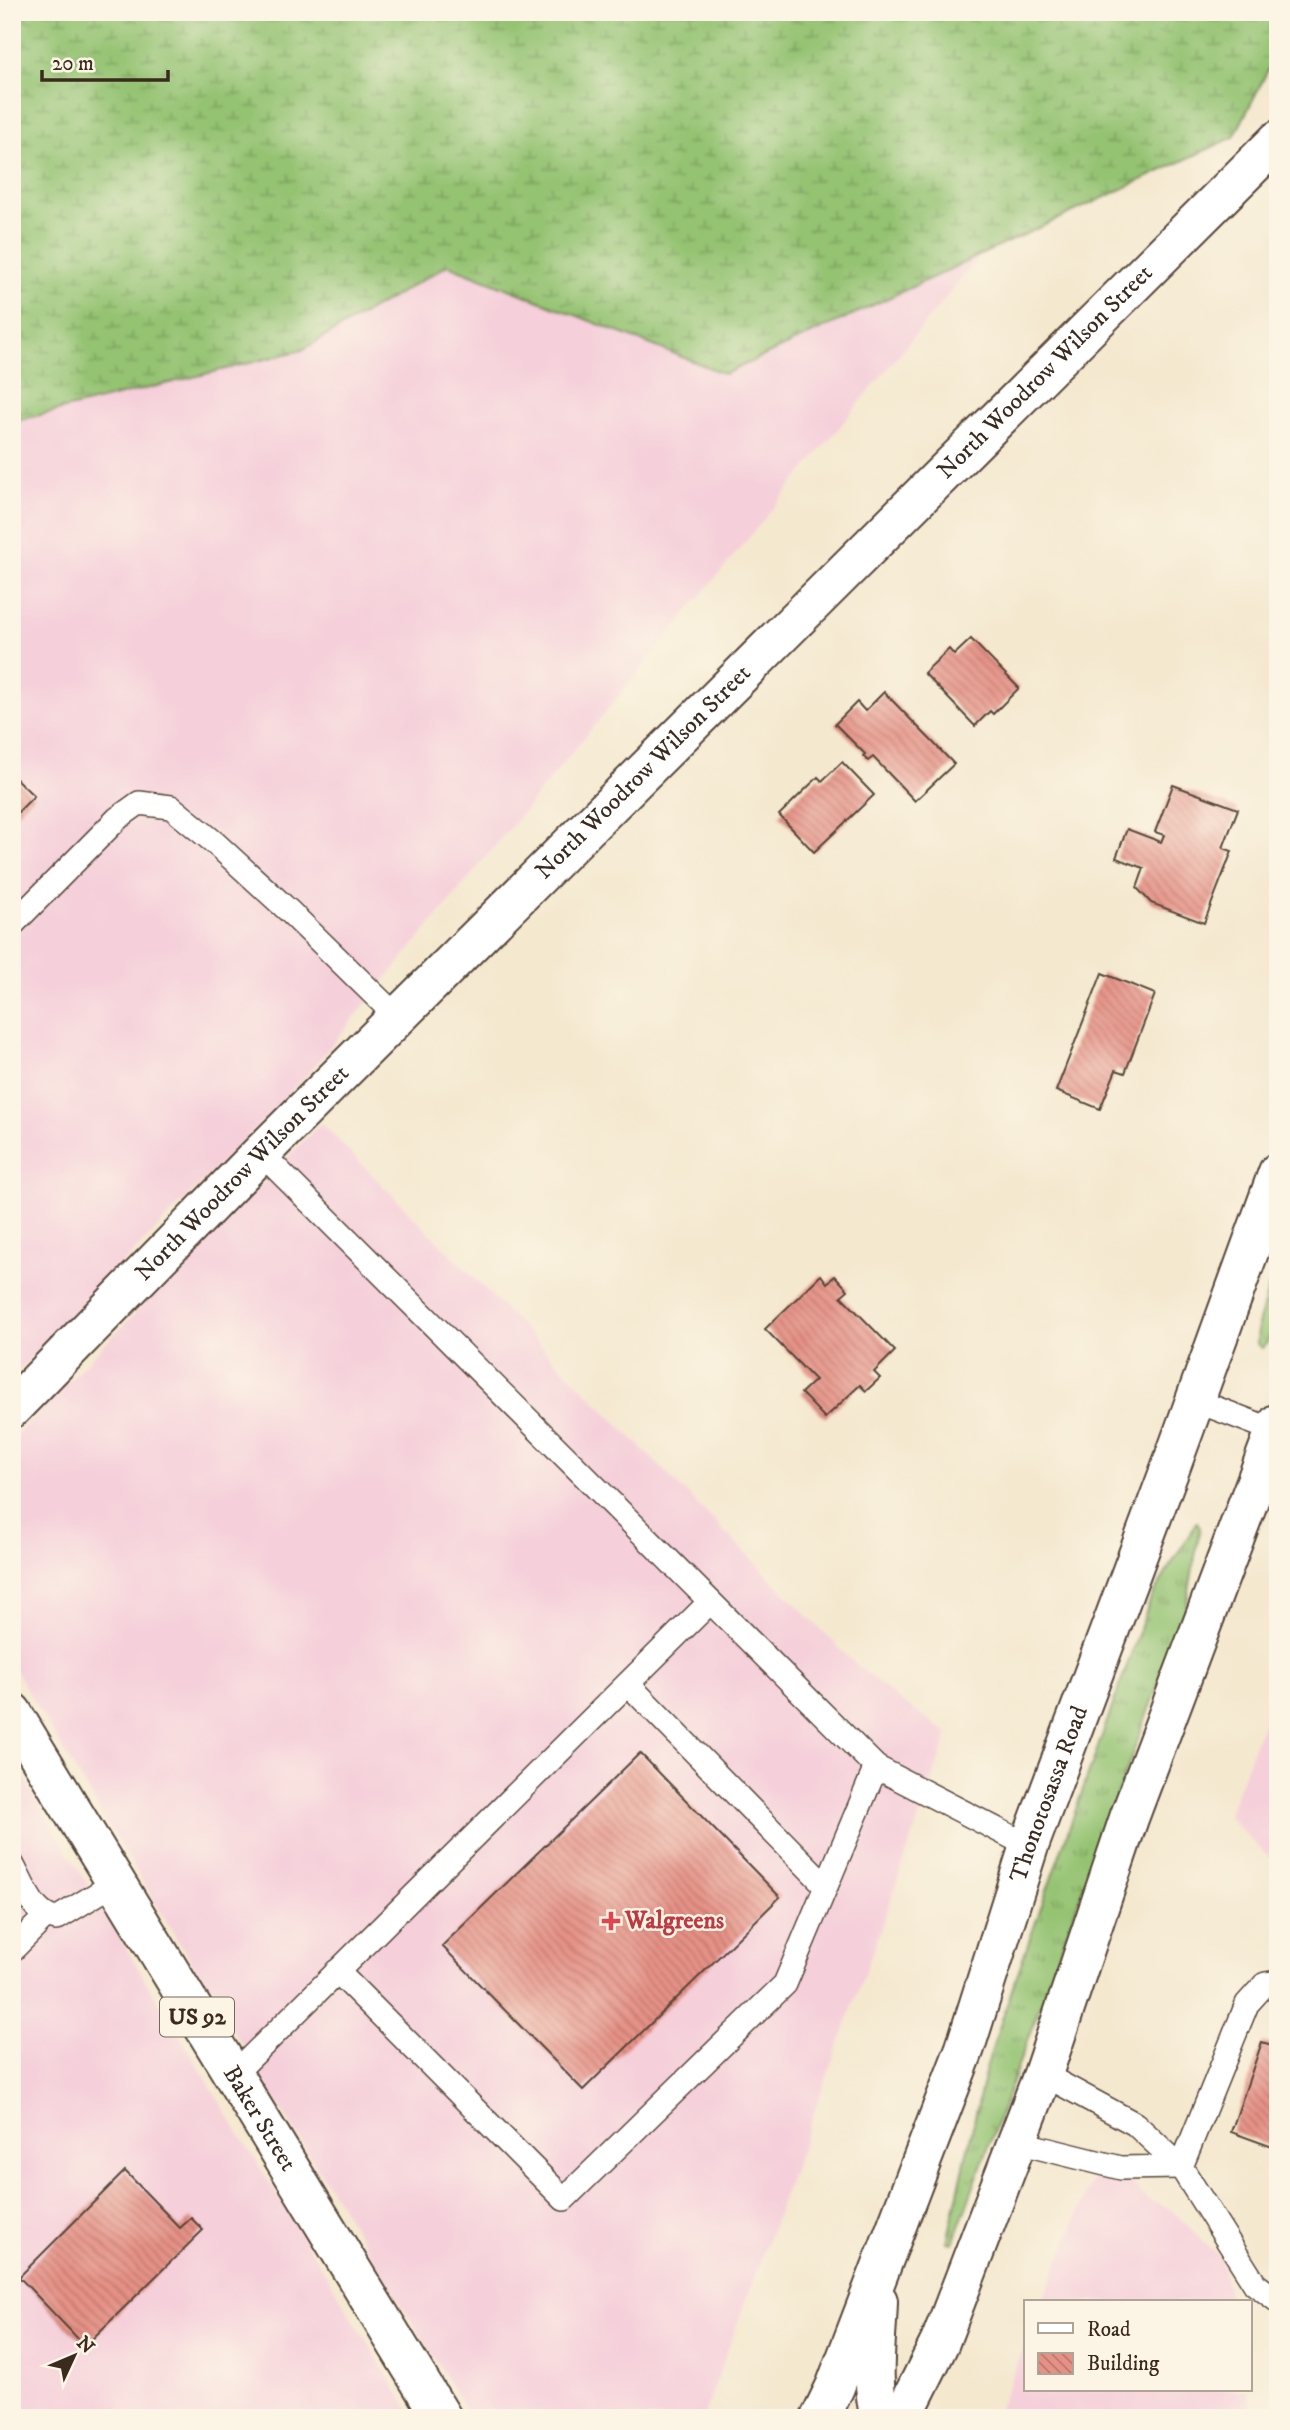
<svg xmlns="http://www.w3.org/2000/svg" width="1290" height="2430" viewBox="0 0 1290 2430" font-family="'IM FELL DW Pica',serif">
<defs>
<pattern id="grass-tufts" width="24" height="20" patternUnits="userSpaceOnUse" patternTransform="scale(1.75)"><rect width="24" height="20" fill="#94c372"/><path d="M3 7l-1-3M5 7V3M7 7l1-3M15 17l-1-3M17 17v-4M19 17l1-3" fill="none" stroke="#7a9f5d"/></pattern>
<pattern id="wetland-marsh" width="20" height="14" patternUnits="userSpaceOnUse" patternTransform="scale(1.75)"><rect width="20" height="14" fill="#94c372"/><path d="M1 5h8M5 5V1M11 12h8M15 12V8" fill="none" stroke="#7a9f5d"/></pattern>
<pattern id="building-back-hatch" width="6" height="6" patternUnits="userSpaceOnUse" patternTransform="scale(1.75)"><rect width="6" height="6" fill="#e69186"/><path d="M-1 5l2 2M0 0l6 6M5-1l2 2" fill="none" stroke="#bc776d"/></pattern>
</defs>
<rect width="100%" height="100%" fill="#fcf5e5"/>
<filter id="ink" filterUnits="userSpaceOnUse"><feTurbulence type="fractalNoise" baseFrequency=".0143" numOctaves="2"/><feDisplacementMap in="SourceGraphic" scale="14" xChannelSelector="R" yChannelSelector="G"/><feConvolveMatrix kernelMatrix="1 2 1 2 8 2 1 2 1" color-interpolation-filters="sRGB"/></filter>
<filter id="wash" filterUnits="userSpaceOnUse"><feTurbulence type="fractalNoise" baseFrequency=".00686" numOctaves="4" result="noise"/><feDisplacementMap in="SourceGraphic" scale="28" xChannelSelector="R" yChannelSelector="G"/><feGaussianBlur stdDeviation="1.57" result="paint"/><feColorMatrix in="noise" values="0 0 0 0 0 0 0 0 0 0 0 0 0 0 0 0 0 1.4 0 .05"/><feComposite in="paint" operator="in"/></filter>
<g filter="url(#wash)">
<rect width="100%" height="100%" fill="#f4e8cf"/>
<g fill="#f5cfda">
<polygon points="980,256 307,1075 12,1377 12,422 302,350 447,265 725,374"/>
<polygon points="321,1123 852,1661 899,1700 948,1734 882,1925 703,2418 471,2418 182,1947 12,1665 12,1439"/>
<polygon points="1278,1682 1278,1867 1228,1816"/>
<polygon points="12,1759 153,1993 414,2418 12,2418"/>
<polygon points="1103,2154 1148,2200 1170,2209 1221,2258 1230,2302 1042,2302"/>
<polygon points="1026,2343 1026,2390 1247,2390 1253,2418 995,2418"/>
</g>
<g fill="url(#grass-tufts)" stroke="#687648" stroke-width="2">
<path d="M1278 1255C1278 1283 1286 1328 1262 1348L1257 1344 1258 1325Z"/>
<polygon points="1197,1522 1200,1528 1186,1608 953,2243 947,2242 986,2068 1013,1986 1151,1598"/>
</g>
<polygon fill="url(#wetland-marsh)" stroke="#687648" stroke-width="2" points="12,12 1278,12 1278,50 1234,137 725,374 448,265 302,350 12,422"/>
<g id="blocks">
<g fill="url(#building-back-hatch)">
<polygon points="971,639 1019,688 993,714 990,711 975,726 924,673 949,649 954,655"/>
<polygon points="884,692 954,764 915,801 873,757 868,761 863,756 865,754 835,724 857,702 865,711"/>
<polygon points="842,762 874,795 814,852 779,815 818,777 822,781"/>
<polygon points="12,775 34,796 12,818"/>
<polygon points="1173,785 1238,809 1223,848 1232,851 1204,923 1151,903 1137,888 1144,868 1116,858 1127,829 1161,842 1164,835 1155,832"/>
<polygon points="1102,973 1155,994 1125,1073 1116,1070 1100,1109 1056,1091"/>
<polygon points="821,1275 827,1283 835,1276 848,1290 841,1296 895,1351 874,1372 880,1378 866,1391 860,1385 825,1418 801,1393 815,1380 765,1329"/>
<polygon points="640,1753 780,1897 583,2090 442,1946"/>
<polygon points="1262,2042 1278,2047 1278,2149 1231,2132"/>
<polygon points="125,2171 180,2228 191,2218 203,2230 85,2346 19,2277"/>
</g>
</g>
</g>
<g filter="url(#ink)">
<use href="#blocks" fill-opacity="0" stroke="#574639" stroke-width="2"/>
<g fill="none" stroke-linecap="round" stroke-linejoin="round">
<defs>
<g id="service">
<polyline points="12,925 118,818 139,803 171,807 215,843 290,912 397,1017"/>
<polyline points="261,1153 876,1767 1029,1846"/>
<polyline points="1194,1400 1278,1432"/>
<polyline points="628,1684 826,1886"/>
<path d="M12 1864C23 1883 32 1915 56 1919L115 1883"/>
<polyline points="12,1950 45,1917"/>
<polyline points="337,1971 564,2199 785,1984 876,1767"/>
<polyline points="1278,1982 1265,1984 1247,2004 1181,2167 1255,2284 1278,2301"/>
<polyline points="233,2075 710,1602"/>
<polyline points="1017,2142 1121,2168 1181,2167 1135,2124 1043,2074"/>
</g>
<g id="tertiary">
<path id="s1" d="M12 1408 261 1153 1278 140"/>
</g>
<g id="secondary">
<path d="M878 2301C877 2338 870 2382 880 2418"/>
<path id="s2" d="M820 2418 835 2387 965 2048 1029 1846 1173 1461 1278 1172"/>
<polyline points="902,2418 940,2342 1043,2074 1129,1818 1278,1423"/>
</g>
<g id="primary">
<path id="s3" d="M12 1712 442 2418"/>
</g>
</defs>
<use href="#service" stroke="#574639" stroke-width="26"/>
<use href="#tertiary" stroke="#574639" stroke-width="42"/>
<use href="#secondary" stroke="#574639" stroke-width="42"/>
<use href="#primary" stroke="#574639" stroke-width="42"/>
<use href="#service" stroke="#fff" stroke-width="23"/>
<use href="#tertiary" stroke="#fff" stroke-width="38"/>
<use href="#secondary" stroke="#fff" stroke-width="38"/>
<use href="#primary" stroke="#fff" stroke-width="38"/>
</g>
</g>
<path fill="#e0444e" stroke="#fcf5e5" stroke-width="2.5" d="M607.5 1910.5h7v7h7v7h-7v7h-7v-7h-7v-7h7z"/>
<g text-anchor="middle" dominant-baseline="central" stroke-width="5" stroke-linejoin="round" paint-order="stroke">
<rect fill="#fcf5e5" stroke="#75675a" stroke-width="2" x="160" y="1997.5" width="74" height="39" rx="5"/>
<g font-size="23" font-weight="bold" fill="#3b2a1e">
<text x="197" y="2017">US 92</text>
</g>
<g font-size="24" fill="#3b2a1e" stroke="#fcf5e5">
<text stroke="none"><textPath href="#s1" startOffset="1463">North Woodrow Wilson Street</textPath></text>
<text stroke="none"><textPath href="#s1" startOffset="896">North Woodrow Wilson Street</textPath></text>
<text stroke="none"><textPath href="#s1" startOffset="329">North Woodrow Wilson Street</textPath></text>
<text stroke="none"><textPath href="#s2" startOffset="665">Thonotosassa Road</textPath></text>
<text stroke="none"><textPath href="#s3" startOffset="476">Baker Street</textPath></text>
</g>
<g font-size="24" font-weight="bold" fill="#be3a42" stroke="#fcf5e5" text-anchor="start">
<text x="625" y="1921">Walgreens</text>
</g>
</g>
<rect width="1290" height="2430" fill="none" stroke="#fcf5e5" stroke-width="42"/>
<rect x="1024" y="2300" width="228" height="91" fill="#fcf5e5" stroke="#afa495" stroke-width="2"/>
<rect x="1038" y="2323" width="35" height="10" fill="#ffffff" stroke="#afa495" stroke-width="2"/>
<text x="1087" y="2336" font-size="21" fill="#3b2a1e">Road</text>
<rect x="1038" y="2353" width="35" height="21" fill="url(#building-back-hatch)" stroke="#afa495" stroke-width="2"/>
<text x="1087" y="2370" font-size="21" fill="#3b2a1e">Building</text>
<g transform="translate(74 2356) rotate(46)" stroke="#fcf5e5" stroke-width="5" paint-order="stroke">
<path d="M0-5L12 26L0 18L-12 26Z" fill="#3b2a1e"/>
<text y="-10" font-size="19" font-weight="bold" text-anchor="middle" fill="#3b2a1e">N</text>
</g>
<path d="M42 70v10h126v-10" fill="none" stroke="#3b2a1e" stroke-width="3.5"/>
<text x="52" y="70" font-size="21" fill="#3b2a1e" stroke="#fcf5e5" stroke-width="5" paint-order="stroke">20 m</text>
</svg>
